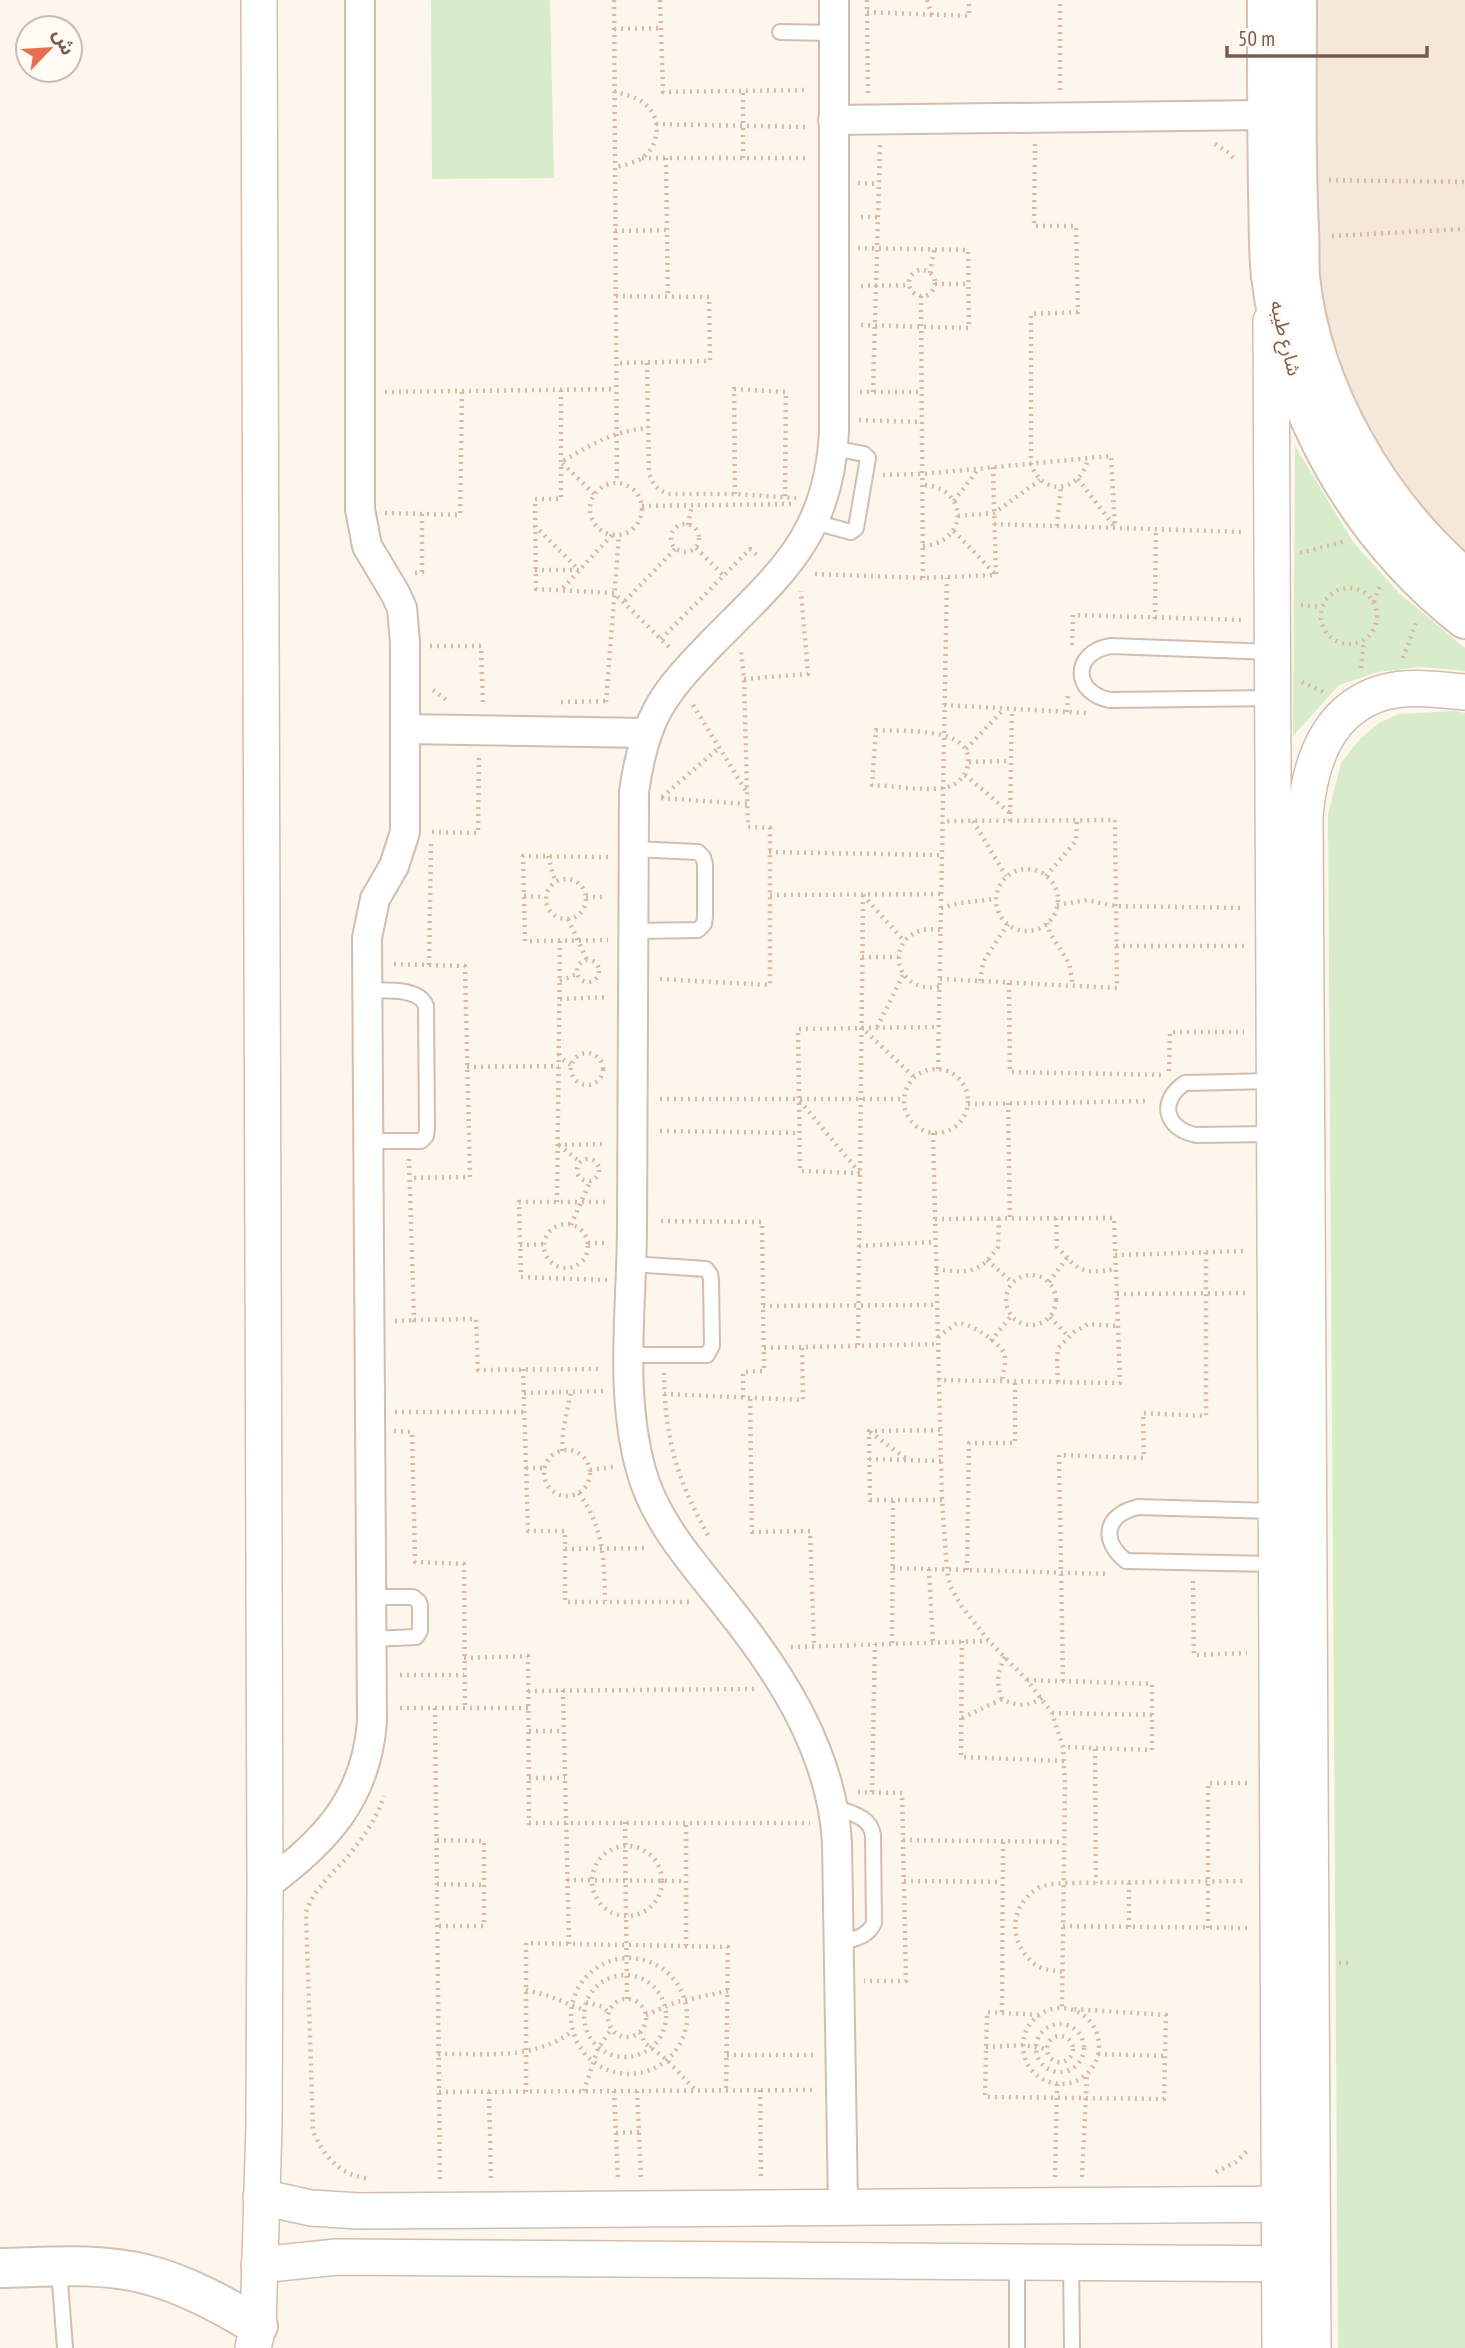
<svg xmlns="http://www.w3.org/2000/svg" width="1465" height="2348" viewBox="0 0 1465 2348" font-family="'PT Sans Narrow','Noto Sans Arabic',sans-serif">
<rect width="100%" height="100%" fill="#fdf6ec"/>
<polygon fill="#f5e8da" points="1258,0 1465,0 1465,626 1255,329"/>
<g fill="#d8ecc9">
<polygon points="431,0 550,0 554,178 432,179"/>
<polygon points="1295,446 1353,542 1400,594 1465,648 1465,671 1421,667 1378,672 1339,685 1293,736"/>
<polygon points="1456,711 1465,713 1465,2348 1338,2348 1328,814 1341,763 1360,739 1379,723 1399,714"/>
</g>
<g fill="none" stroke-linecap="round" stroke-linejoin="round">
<defs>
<g id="service">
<polyline points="780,32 833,33"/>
<polyline points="814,522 851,532 856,528 868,458 864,454 833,448"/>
<path d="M1272 652 1111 646C1072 652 1072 693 1110 700L1272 698"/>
<polyline points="634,849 698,852 703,857 705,864 705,916 704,924 698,930 635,931"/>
<path d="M367 990C385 991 419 987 426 1006L427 1128 426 1136 421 1141H367"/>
<path d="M1273 1081 1185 1083C1158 1101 1165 1129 1196 1135L1274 1134"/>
<polyline points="629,1355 707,1355 712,1346 711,1280 710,1274 706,1269 632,1264"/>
<path d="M1275 1564 1126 1561C1100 1540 1105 1515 1138 1507L1276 1511"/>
<polyline points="371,1597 413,1597 419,1602 420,1606 420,1631 416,1637 371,1639"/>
<path d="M834 1807C850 1813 870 1816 873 1835L874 1923C867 1938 853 1939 838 1943"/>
<polyline points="1017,2262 1017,2348"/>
<polyline points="1071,2262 1072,2348"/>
<polyline points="59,2269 65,2348"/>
</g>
<g id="minor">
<path d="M834 0V431C829 536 781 573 712 643 692 664 672 684 658 709 644 735 638 763 634 792 633 936 633 1081 632 1226 632 1306 619 1391 641 1470 655 1522 693 1563 726 1605 781 1673 832 1753 837 1843L843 2206"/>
<polyline points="833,120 1267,115"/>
<polyline points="405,729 647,733"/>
<path d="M265 1886C325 1842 366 1799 372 1722L367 938 375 899 394 866 405 832V642L402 608 395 593 367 546 360 509V0"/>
</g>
<g id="tertiary">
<polyline points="1271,321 1280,2348"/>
<polyline points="261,2197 311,2208 359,2211 1301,2204"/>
<polyline points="259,2265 337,2257 1302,2264"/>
<polyline points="253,2348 258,2326 264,2125 265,1886 259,0"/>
<path d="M1313 2348 1305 815C1310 762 1327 708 1385 692 1411 685 1439 690 1465 692"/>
</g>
<g id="secondary">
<path d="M1267 0C1267 64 1267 128 1268 191 1269 220 1268 248 1271 276 1287 411 1359 536 1465 619"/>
<path d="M1297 0C1297 76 1295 153 1299 229 1300 245 1299 261 1300 277 1312 391 1379 505 1465 578"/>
<path d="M0 2268C48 2267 98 2262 145 2274 185 2284 223 2305 258 2326"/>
</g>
</defs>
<use href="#service" stroke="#d1beb0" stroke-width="18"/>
<use href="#minor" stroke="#d1beb0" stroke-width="32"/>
<use href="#tertiary" stroke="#d1beb0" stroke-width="38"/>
<use href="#secondary" stroke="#d6c0b0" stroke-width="42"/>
<g stroke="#d9b8a5" stroke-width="4.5" stroke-dasharray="2 5" stroke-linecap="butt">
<polyline points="614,0 617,483"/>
<polyline points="660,0 663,92 808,90"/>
<polyline points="867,0 868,95"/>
<polyline points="927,0 932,15"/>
<polyline points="867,12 969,16 969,0"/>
<polyline points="614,29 661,28"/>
<polyline points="1060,90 1060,0"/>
<path d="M614 91C625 95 637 97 645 104 662 118 660 146 642 158 635 163 623 165 615 167"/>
<polyline points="656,124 809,127"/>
<path d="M1035 144 1034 226H1076L1078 312 1031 314V464C1043 498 1081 492 1088 458"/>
<polyline points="1215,144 1229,153 1235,160"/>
<polyline points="642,158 809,158"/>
<polyline points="666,158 668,297"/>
<polyline points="743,158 743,91"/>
<polyline points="1329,180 1465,182"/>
<polyline points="858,183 879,184"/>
<polyline points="861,217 877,217"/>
<polyline points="615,231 667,230"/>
<polyline points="1332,236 1465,229"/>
<polyline points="858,248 968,250 969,328 861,325"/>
<circle cx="922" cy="283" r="13"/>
<polyline points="930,273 934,250"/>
<polyline points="935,284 969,284"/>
<polyline points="861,286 909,285"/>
<polyline points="616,296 709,297 710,361 617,363"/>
<polyline points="921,296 923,578"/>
<path d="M647 363 649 473C653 485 657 489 668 494H735L796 498"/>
<polyline points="561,390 561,499 535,499 536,589 614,593 670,648"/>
<polyline points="385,392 616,389"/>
<polyline points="860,392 922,392"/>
<polyline points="873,392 880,145"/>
<polyline points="859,420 921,422"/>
<polyline points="883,475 922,474 1111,456 1115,528"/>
<polyline points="1078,479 1114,526"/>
<circle cx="616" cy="509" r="26"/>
<path d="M594 494 561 462C593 444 610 432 648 428"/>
<polyline points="735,494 734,389 786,392 785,496"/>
<polyline points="954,501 979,468"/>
<polyline points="642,506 791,504"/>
<polyline points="385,513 460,515 462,392"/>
<polyline points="958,516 994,513 1040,480"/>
<circle cx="685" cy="538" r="14"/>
<polyline points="994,524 1242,532"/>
<polyline points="688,525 692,506"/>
<polyline points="1057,526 1061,487"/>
<polyline points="954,531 996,575"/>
<path d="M923 546C969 543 969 487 923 485"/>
<polyline points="696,548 724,576"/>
<polyline points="1300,553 1346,541"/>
<polyline points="535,570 579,570 535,526"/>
<polyline points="415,573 422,572 422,514"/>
<polyline points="815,574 923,578 996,575 993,467"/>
<circle cx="1349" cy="616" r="28"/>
<polyline points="563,588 612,535"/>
<polyline points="625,601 675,549"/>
<polyline points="1374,602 1381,583"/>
<polyline points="1301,605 1321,607"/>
<polyline points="1155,619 1156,529"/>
<polyline points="661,639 750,549 759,557"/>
<polyline points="1072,645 1073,615 1244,620"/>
<polyline points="430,646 481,646 483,704"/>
<polyline points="1403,658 1417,620"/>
<polyline points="1361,668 1364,641"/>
<polyline points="744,679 808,674 801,591"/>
<polyline points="1302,682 1326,693"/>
<polyline points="433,690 448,701"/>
<polyline points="561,702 606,701"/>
<polyline points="606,702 619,535"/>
<polyline points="693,705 746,791"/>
<polyline points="944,705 1087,713"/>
<polyline points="1067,712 1068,696"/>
<path d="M876 730C901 732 979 725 967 768 964 779 955 786 944 788 921 791 895 786 872 785Z"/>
<polyline points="966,749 1004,709"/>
<polyline points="969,762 1011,761"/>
<polyline points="965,775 1010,813"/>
<polyline points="662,797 720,747"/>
<polyline points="661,798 747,804"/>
<polyline points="973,821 1006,876"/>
<polyline points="1010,821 1012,709"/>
<polyline points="432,832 478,833 479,755"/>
<polyline points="769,852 942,855"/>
<polyline points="548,856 555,881"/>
<polyline points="608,857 523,856 525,941 608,940"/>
<circle cx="1027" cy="900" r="31"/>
<polyline points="1046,876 1076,841 1077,820"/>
<circle cx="566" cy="899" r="20"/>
<polyline points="770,895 941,894"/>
<polyline points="863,895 904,941"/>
<polyline points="524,896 545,897"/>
<polyline points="586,897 606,897"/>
<polyline points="1057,905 1087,900 1115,906 1244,908"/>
<polyline points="941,908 959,903 996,899"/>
<polyline points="568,919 587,960"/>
<polyline points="1047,923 1050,933 1069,963 1073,986"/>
<polyline points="1116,946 1245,946"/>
<polyline points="862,957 898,957"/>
<circle cx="588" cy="971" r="11"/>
<polyline points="394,964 465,966 470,1177 410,1178"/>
<polyline points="429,965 431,844"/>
<polyline points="660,979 770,985 770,828 748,827 744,679 741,651"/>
<polyline points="940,979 1117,988 1115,820 942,821"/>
<polyline points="560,981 577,974"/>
<polyline points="980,981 983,962 1008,924"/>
<polyline points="1009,983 1010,1072 1165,1075"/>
<path d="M939 987C885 994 885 921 941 930"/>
<polyline points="560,999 608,997"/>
<polyline points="861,1027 914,1077"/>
<polyline points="877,1027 903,975"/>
<circle cx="587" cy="1069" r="16"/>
<polyline points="559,1054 562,1059 571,1065"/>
<polyline points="467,1067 559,1066"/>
<circle cx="936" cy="1101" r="32"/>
<polyline points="938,1069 947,578"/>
<polyline points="1169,1071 1170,1032 1244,1032"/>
<polyline points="660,1099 904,1099"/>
<polyline points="800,1101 859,1172"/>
<polyline points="1008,1103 1010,1218"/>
<polyline points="968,1104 1149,1101"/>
<polyline points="660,1131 800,1133"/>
<polyline points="933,1133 942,1500 947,1570 950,1586 962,1607 989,1641 1027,1680 1052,1713 1063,1747 1065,1785 1062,2007"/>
<polyline points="558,1145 606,1144"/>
<polyline points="559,1145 580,1162"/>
<circle cx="588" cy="1170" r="11"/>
<polyline points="409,1159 414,1320 476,1319 478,1370 601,1369"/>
<polyline points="860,1173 800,1171 798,1029 939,1027"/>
<polyline points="557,1202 560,941"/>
<path d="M1056 1218 1057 1247C1081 1273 1082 1274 1116 1269"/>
<polyline points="935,1219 1114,1218 1120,1383 938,1380"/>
<polyline points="661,1221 762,1222 764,1371 743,1372 743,1399"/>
<circle cx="566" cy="1246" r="22"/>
<polyline points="571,1225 590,1182"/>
<polyline points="588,1243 605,1243"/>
<polyline points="520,1245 545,1244"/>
<polyline points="859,1246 935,1242"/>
<polyline points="1115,1255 1247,1251"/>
<polyline points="987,1260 1013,1283"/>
<path d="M936 1269C966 1273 979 1275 998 1247L999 1218"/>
<circle cx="1031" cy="1300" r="25"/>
<polyline points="607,1280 521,1277 519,1202 608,1202"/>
<polyline points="1049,1282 1067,1258"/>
<polyline points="1117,1294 1246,1293"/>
<polyline points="763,1306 937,1305"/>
<polyline points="1050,1317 1069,1337"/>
<polyline points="395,1321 414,1320"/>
<path d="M938 1337 957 1323C969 1322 999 1342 1004 1353 1007 1361 1003 1373 1002 1381"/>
<polyline points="991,1341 1012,1315"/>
<polyline points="858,1345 863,895"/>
<polyline points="764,1348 938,1344"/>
<polyline points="523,1369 528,1531 565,1531 565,1602 689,1602"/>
<path d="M664 1373C665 1438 676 1478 708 1535"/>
<polyline points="1058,1382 1057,1361 1058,1348 1074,1332 1088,1324 1118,1326"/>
<polyline points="524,1393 604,1391"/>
<polyline points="664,1394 803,1400 802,1347"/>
<polyline points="750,1399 752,1532 810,1531 814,1645"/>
<polyline points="395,1412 525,1412"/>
<polyline points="940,1430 869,1431 870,1500 942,1500"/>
<polyline points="394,1431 412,1432 415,1562 464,1564 465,1708"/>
<polyline points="870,1432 908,1460"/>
<circle cx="567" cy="1473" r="23"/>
<polyline points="562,1451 563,1431 571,1392"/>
<polyline points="869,1459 941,1461"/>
<polyline points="526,1468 545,1468"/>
<polyline points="590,1470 613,1467"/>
<path d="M579 1493C604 1529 604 1558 605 1601"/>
<polyline points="565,1549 648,1548"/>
<polyline points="893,1568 1110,1574"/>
<polyline points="929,1569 933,1642"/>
<polyline points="967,1570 969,1443 1015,1443 1015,1382"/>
<polyline points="1193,1581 1194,1655 1247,1653"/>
<polyline points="962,1641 961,1757 1065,1761"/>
<polyline points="892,1643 893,1500"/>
<polyline points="791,1647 988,1641"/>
<path d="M1005 1657C997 1673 996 1682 1002 1699 1018 1707 1027 1707 1042 1698"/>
<polyline points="464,1658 528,1656 529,1823 810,1823"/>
<polyline points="400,1675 464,1675"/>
<polyline points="1027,1680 1152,1684 1152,1750 1063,1747"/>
<polyline points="1063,1681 1059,1455 1144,1458 1143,1413 1206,1416 1206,1252"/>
<polyline points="563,1690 569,1944"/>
<polyline points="528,1691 755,1689"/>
<polyline points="400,1708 529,1708"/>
<polyline points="435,1708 440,2180"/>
<polyline points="1052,1713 1152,1715"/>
<polyline points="962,1718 1002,1699"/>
<polyline points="529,1731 564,1731"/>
<polyline points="1095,1749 1096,1883"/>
<polyline points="529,1778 565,1778"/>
<polyline points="858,1792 902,1793 906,1981 864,1981"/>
<polyline points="872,1792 875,1644"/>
<polyline points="625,1822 627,1999"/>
<polyline points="437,1840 484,1841 484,1926 437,1926"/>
<polyline points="903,1840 1064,1842"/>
<circle cx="627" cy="1881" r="35"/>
<polyline points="567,1880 686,1881"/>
<polyline points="904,1881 1002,1882"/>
<polyline points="1129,1883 1129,1927"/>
<polyline points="437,1884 484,1885"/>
<polyline points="1063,1926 1248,1928"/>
<polyline points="1208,1928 1208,1783 1247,1783"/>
<polyline points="686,1946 686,1822"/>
<circle cx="629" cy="2016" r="58"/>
<polyline points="1339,1963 1352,1963"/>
<path d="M1062 1972C1054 1970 1042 1970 1036 1965 1008 1944 1008 1907 1038 1888 1045 1884 1056 1884 1065 1883L1247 1881"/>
<circle cx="625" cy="2016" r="41"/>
<polyline points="526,1990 549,1996 584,2010"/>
<circle cx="627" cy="2018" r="19"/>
<polyline points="586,2002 603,2007 609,2013"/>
<circle cx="1061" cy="2046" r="38"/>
<polyline points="1002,2012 1003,1842"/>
<polyline points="646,2015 676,2002 728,1991"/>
<polyline points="1039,2015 987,2012 985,2097 1164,2099 1166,2015 1072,2009"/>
<circle cx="1060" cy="2048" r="24"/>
<polyline points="640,2032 645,2043 667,2060 696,2091"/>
<circle cx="1060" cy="2049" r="13"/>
<polyline points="986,2047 1023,2045 1047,2049"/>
<path d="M438 2054C487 2053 532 2061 573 2031"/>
<polyline points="1098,2054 1166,2056"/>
<polyline points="727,2055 814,2055"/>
<polyline points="760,2090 761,2180"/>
<polyline points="584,2091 598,2048 612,2029"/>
<polyline points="614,2091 618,2180"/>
<polyline points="637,2091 641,2179"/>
<polyline points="439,2092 816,2090"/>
<polyline points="489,2092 491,2180"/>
<polyline points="526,2092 526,1943 728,1947 726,2091"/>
<polyline points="616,2133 639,2132"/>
<polyline points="1216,2172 1236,2162 1248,2150"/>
<polyline points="1055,2177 1057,2084"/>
<polyline points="1082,2177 1087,2073"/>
<path d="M366 2178C338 2174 323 2155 313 2131L306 1912C314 1888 332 1875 348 1856 363 1838 377 1818 384 1796"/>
</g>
<use href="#service" stroke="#fff" stroke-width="14"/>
<use href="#minor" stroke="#fff" stroke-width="28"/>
<use href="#tertiary" stroke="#fff" stroke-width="35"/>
<use href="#secondary" stroke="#fff" stroke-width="38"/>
</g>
<g text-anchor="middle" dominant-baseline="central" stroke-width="5" stroke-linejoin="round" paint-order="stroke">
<g font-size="19" fill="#7a5c4d" stroke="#fffaf3">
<text transform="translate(1286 338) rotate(76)">شارع طيبه</text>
</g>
</g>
<g transform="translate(49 49) rotate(65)"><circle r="33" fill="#fffaf3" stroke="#cabbb1" stroke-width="2"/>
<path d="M0-5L12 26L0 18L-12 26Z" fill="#e76f51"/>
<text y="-10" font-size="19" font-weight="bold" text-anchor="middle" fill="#7a5c4d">ش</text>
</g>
<path d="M1227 46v10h200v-10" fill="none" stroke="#7a5c4d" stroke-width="3.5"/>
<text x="1238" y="46" font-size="21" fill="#7a5c4d" stroke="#fffaf3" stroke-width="5" paint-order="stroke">50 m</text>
</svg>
